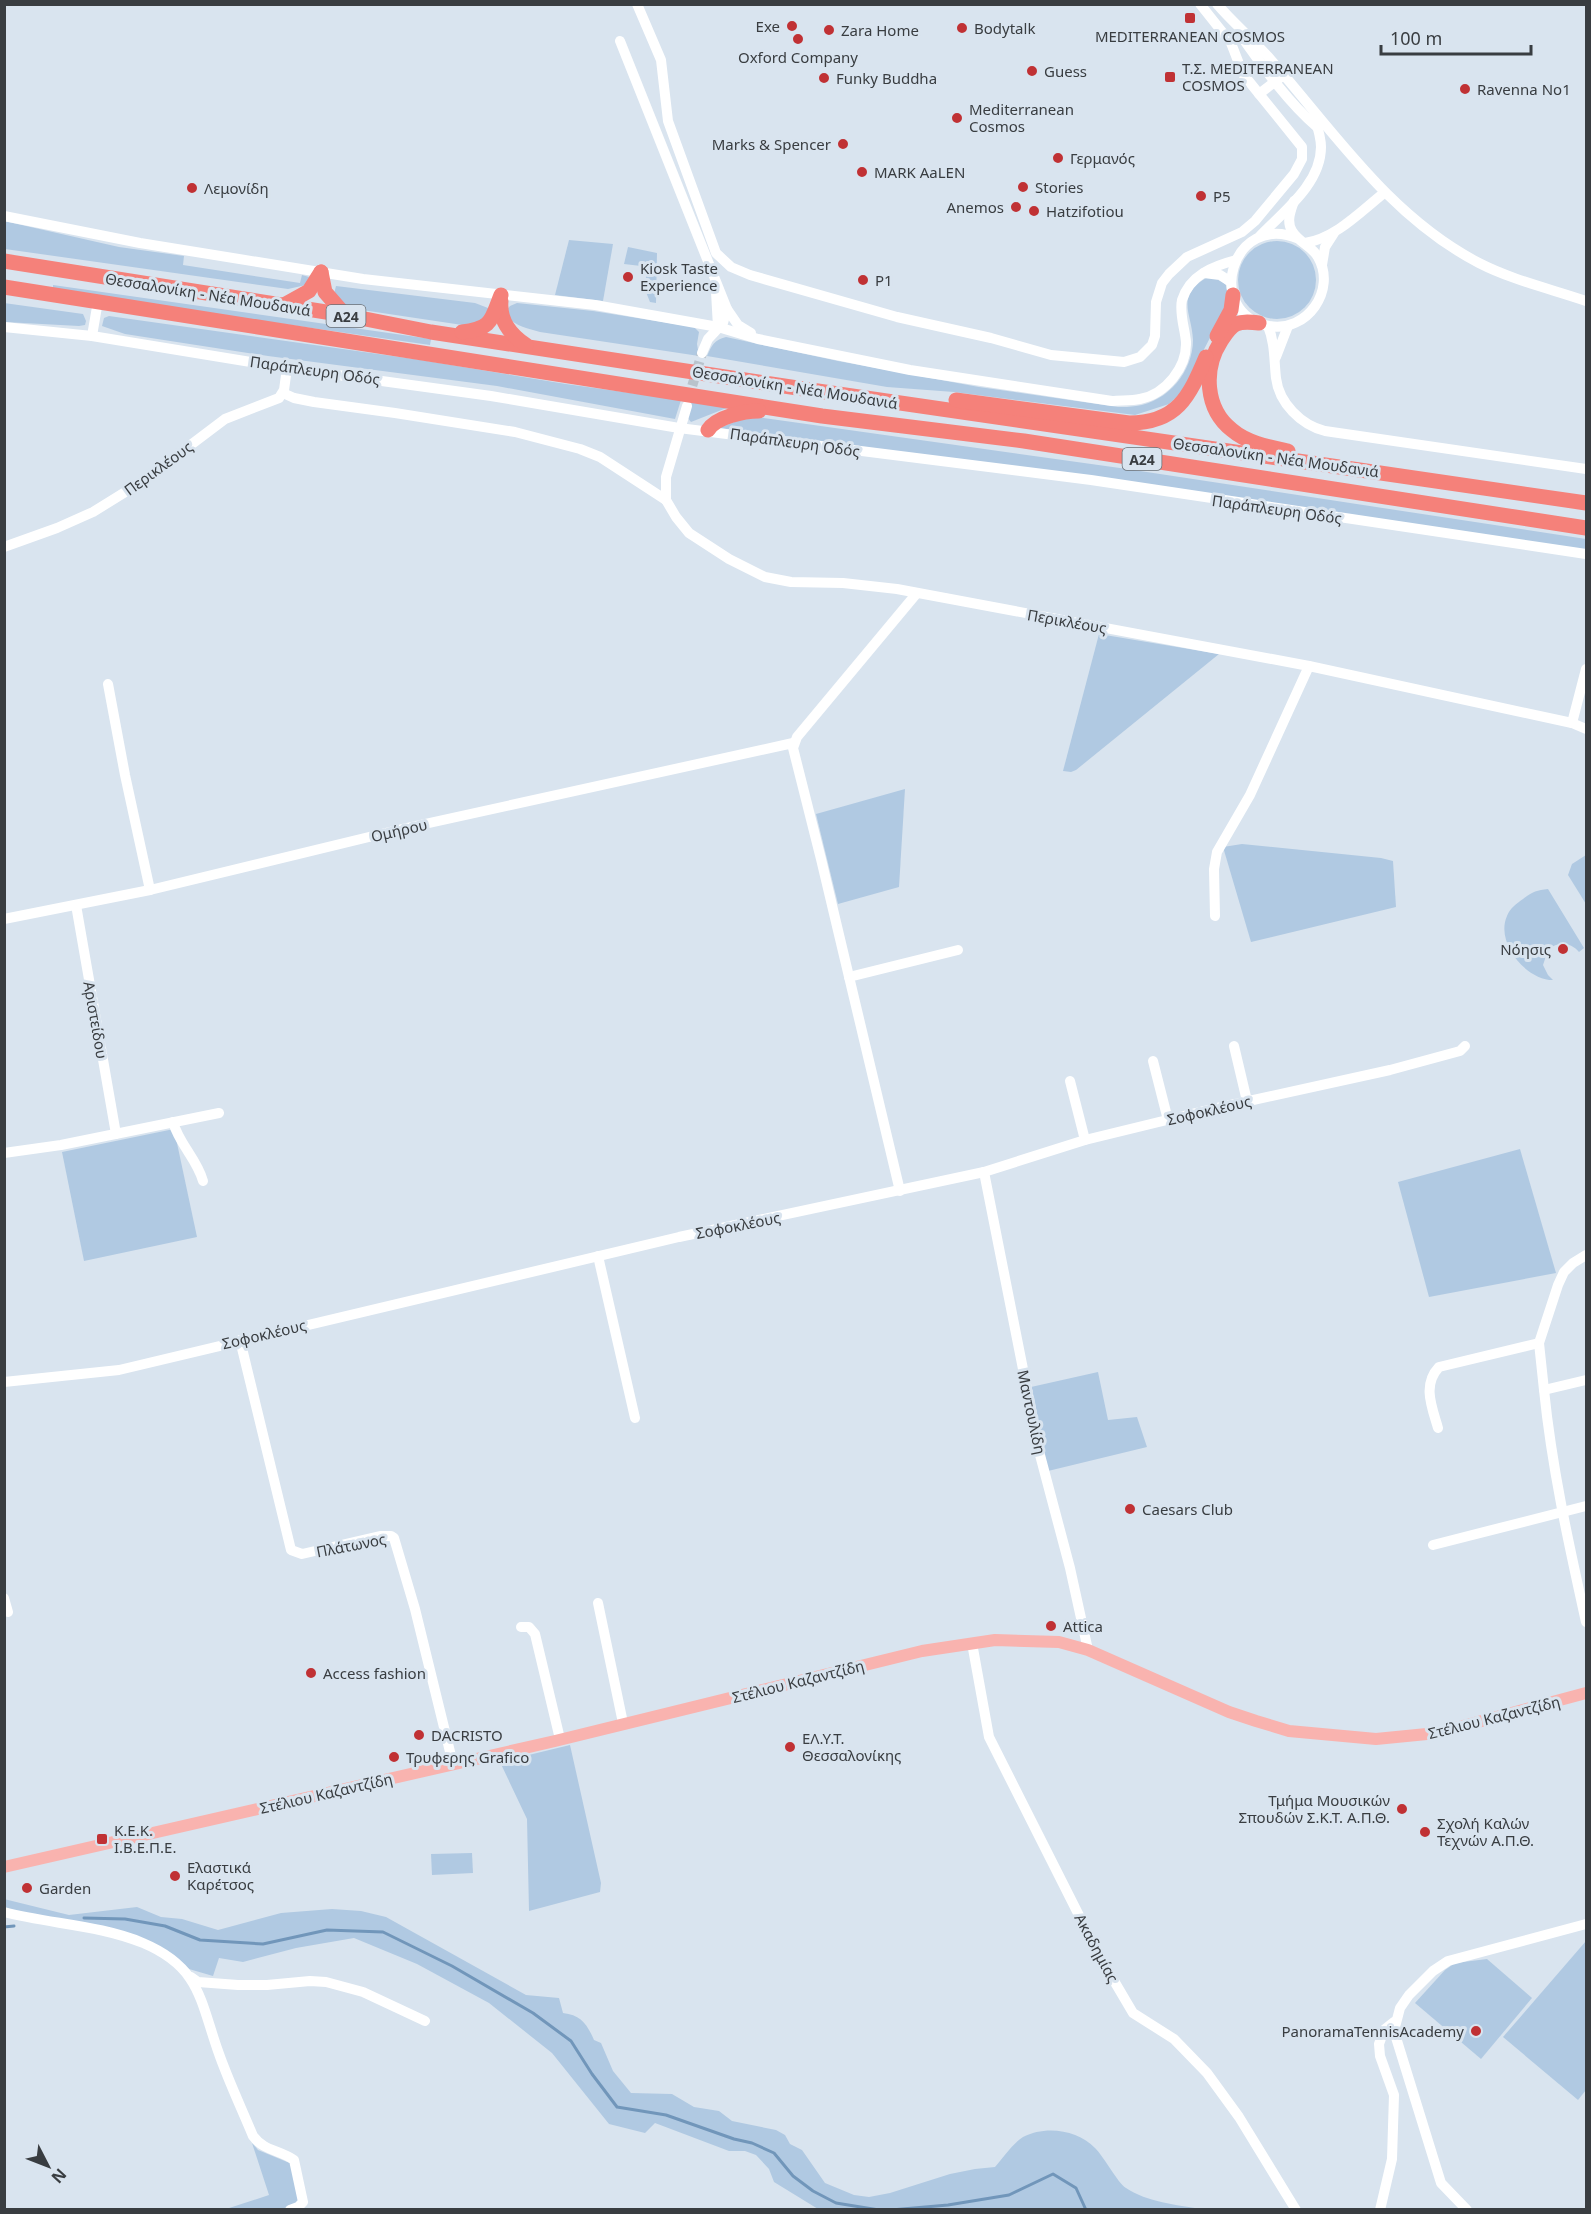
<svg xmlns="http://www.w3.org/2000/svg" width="1591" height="2214" viewBox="0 0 1591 2214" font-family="'Noto Sans',sans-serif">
<rect width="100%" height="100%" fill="#d9e4ef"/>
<g fill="#b0c9e2">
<polygon points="4,221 119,247 184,256 183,265 300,283 302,275 309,277 306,285 288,289 5,249"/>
<polygon points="569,240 613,244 603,301 555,295"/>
<circle cx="1277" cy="280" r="39"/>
<polygon points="628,247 657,253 656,303 650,302 644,287 647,273 640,271 641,266 624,264"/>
<path d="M1206 278H1218L1226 285 1229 301 1182 392 1169 404 1135 415 954 392 887 387 707 356C712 345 714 340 726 337L838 361 979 387 1118 407C1124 407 1130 407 1136 406 1168 402 1193 371 1193 340 1192 313 1175 297 1206 278Z"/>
<polygon points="53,285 431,339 430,345 53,291"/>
<polygon points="336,286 475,303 488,308 490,317 469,326 342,307 333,298"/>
<polygon points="4,303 83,314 86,321 85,325 79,326 5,322"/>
<path d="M517 303 593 311 694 327 699 332 697 344 699 356 540 332C527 328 511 326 505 312L510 306Z"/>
<polygon points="109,316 421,360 566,384 681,400 675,419 497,386 268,356 125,334 102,326 104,318"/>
<polygon points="691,399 729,407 691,422 687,417"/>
<polygon points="750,416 1127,469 1586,539 1586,552 719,428"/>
<polygon points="1099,634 1219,654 1076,770 1071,772 1063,771"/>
<polygon points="905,789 899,887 838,904 816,814"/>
<polygon points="1242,844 1381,858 1393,861 1396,907 1251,942 1223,847"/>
<polygon points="1586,855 1586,904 1568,875 1572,864"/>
<path d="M1548 889 1584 948 1579 952C1570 942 1558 941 1548 950L1543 965 1548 975 1553 980C1526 980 1495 943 1507 916 1510 908 1516 904 1523 899 1532 892 1537 890 1548 889Z"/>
<polygon points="174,1129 197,1237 84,1261 62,1152"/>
<polygon points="1520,1149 1556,1273 1429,1297 1398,1182"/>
<polygon points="1098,1372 1108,1420 1137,1417 1147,1447 1048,1471 1031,1387"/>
<polygon points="570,1745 601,1883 600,1892 529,1911 527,1819 500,1762"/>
<polygon points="472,1853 473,1873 432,1875 431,1854"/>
<path d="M4 1899 69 1915 137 1907 161 1917 182 1919 218 1930 281 1913 332 1909 361 1911 386 1917 526 1995 559 1998 563 2013C581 2015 587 2024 594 2040L601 2043 613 2071 631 2093 672 2094 694 2107 719 2111 732 2121 776 2130 785 2135 790 2144 802 2150 825 2183 854 2195 869 2197 890 2193 950 2174 975 2169 995 2167C1003 2158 1013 2143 1023 2137 1046 2125 1078 2130 1095 2148 1105 2158 1117 2182 1126 2188 1147 2202 1177 2205 1201 2209H818L774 2182 769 2169 756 2155 745 2151H729L655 2123 645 2133 609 2124 552 2053 489 2003 417 1964 354 1938 296 1948 243 1962 219 1958 213 1976 189 1969 164 1949 5 1908Z"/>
<polygon points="1586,1941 1586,2090 1578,2100 1503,2037"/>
<polygon points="1487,1959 1532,1998 1481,2059 1415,2003 1445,1970 1455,1963"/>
<polygon points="252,2143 258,2150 292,2164 300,2198 294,2206 279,2209 223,2210 269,2195"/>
</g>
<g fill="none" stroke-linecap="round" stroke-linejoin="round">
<g stroke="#7196ba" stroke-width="3">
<polyline points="84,1918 125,1919 165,1926 200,1940 263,1944 327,1930 383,1932 452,1966 533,2013 571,2041 592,2074 617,2107 666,2115 734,2139 752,2143 774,2153 793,2176 813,2191 836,2203 879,2210"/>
<polyline points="4,1927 14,1926"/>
<polyline points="891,2210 948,2205 1009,2195 1053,2174 1076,2188 1086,2210"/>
</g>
<polyline stroke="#b9c3cc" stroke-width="10" stroke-dasharray="10 5" stroke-linecap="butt" points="688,400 702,353"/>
<g stroke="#fff" stroke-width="10">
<polyline points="637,4 661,60 668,121 716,253 731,267 750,275 897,317 991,338 1051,355 1124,362 1140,357 1152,345 1155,336 1156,302 1162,283 1169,274 1187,257 1242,232 1255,221 1294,174 1302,159 1302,147 1243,74 1231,43 1200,4"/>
<path d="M1217 4C1234 24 1254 40 1271 60 1335 133 1390 217 1479 263 1512 280 1551 289 1586 301"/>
<path d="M1244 40C1266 71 1289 103 1317 127"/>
<polyline points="620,41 727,309 723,323 708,339 702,353"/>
<polyline points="1259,94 1281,77"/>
<path d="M1294 201C1291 210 1286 221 1292 231 1298 242 1312 246 1318 257 1337 290 1307 333 1269 326 1203 314 1231 210 1299 239"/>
<path d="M4 216 140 243 363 279 595 305 718 327 758 339 910 370 1112 401C1121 400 1131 401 1140 399 1166 394 1187 367 1186 342 1185 329 1179 313 1182 300 1190 275 1213 266 1236 260"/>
<path d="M1260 236C1283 212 1321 184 1321 147 1321 137 1317 125 1314 115"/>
<path d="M1305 243C1336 238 1360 212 1384 193"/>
<polyline points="1322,265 1325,247 1334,233"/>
<polyline points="1204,273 1220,275 1231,282"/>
<polyline points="716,292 718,327"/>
<polyline points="727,309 738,325 751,333"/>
<path d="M1268 326C1275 343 1274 360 1276 378 1279 403 1301 425 1325 431L1586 469"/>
<polyline points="4,327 92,336 287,368 491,396 679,428 1091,480 1586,554"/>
<polyline points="92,336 98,301"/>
<polyline points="1276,357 1288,326"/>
<polyline points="283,393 294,398 314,402 395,413 515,432 580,449 600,457 666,500"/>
<polyline points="687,406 666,477 666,500 676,517 689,533 729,559 765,577 791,582 843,583 897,589 1309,666 1572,723 1586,729"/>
<polyline points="4,547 57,528 93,512 143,481 225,419 279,398 284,390 287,368"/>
<polyline points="108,684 125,775 150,890"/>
<polyline points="1572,723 1586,669"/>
<polyline points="76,905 116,1134"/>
<polyline points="1215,916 1214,869 1217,852 1250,795 1309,666"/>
<polyline points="4,919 150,890 402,829 793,743"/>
<polyline points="849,977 958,950"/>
<polyline points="1234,1046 1247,1101"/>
<polyline points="1153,1061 1168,1120"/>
<polyline points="1070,1081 1085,1140"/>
<path d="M173 1122C179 1144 197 1159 203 1181"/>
<polyline points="4,1153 61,1145 219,1113"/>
<polyline points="984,1172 1040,1455 1070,1568 1088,1650"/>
<polyline points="900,1191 821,859 793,748 797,737 917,593"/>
<polyline points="598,1256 635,1418"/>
<polyline points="240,1340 291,1550 302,1554 380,1536 391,1536 394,1538 415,1609 453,1764"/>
<path d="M1586 1380 1544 1390C1552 1469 1569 1545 1586 1622"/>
<polyline points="4,1382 119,1370 679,1237 984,1172 1085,1140 1208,1110 1390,1070 1460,1051 1465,1046"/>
<polyline points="1544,1390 1539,1343 1558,1285 1564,1272 1573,1263 1586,1255"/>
<path d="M1438 1428C1432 1407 1422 1385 1439 1367L1539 1343"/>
<polyline points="1433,1545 1586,1506"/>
<polyline points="4,1598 8,1612"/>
<polyline points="598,1603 623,1723"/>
<polyline points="521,1627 529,1627 535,1634 560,1739"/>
<polyline points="972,1643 989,1737 1100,1957 1133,2013 1174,2039 1207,2073 1239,2117 1296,2210"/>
<path d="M4 1912C50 1924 100 1925 143 1943 200 1967 200 2000 218 2051 228 2080 241 2107 253 2136 264 2151 280 2150 294 2160L303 2202 298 2207 290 2210"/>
<polyline points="191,1977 198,1982 238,1985 267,1985 310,1981 326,1982 363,1992 425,2021"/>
<polyline points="1380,2210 1392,2159 1394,2095 1380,2056 1379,2044 1384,2030 1394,2022"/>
<polyline points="1467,2210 1441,2183 1394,2031 1400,2008 1409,1995 1433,1971 1448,1961 1586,1924"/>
</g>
<polyline stroke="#f9b3af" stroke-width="12" points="4,1867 555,1741 922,1651 995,1640 1059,1642 1088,1650 1229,1712 1256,1721 1289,1731 1376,1739 1437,1733 1586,1693"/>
<g stroke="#f5817a" stroke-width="15">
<polyline points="4,261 345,315 431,332 804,389 1586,503"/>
<polyline points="321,272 325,292 345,315"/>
<polyline points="4,287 822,416 1024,441 1586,528"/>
<path d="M501 301C499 321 511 335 526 345"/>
<polyline points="282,306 309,291 321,272"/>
<path d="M1259 323C1251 322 1243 321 1236 324 1229 328 1225 335 1221 341 1203 369 1205 409 1232 430 1247 443 1269 447 1288 451"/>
<path d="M462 332C492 329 491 320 501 295"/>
<polyline points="1217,336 1231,310 1233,295"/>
<path d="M956 400 1129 423C1177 423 1189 397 1206 357"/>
<path d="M708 430C716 417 744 411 759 411"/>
</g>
</g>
<g fill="#c03134" stroke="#d9e4ef" stroke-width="2">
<rect x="1184" y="12" width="12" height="12" rx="3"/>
<circle cx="792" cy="26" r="6"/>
<circle cx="962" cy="28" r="6"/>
<circle cx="829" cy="30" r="6"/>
<circle cx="798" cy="39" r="6"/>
<circle cx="1032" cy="71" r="6"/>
<rect x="1164" y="71" width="12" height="12" rx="3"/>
<circle cx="824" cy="78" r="6"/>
<circle cx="1465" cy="89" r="6"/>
<circle cx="957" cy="118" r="6"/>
<circle cx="843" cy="144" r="6"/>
<circle cx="1058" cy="158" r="6"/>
<circle cx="862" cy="172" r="6"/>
<circle cx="1023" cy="187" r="6"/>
<circle cx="192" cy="188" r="6"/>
<circle cx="1201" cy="196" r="6"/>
<circle cx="1016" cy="207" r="6"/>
<circle cx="1034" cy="211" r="6"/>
<circle cx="628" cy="277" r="6"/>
<circle cx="863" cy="280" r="6"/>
<circle cx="1563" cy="949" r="6"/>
<circle cx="1130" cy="1509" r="6"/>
<circle cx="1051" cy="1626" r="6"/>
<circle cx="311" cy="1673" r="6"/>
<circle cx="419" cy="1735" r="6"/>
<circle cx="790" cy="1747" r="6"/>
<circle cx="394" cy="1757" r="6"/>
<circle cx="1402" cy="1809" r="6"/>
<circle cx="1425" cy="1832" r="6"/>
<rect x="96" y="1833" width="12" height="12" rx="3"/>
<circle cx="175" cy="1876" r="6"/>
<circle cx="27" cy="1888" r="6"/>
<circle cx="1476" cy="2031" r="6"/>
</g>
<g text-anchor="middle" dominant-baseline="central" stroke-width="6" stroke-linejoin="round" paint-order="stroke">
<g fill="#d9e4ef" stroke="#696f75" stroke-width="1.5">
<rect x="326.5" y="305" width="39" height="22" rx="4.5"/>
<rect x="1122.5" y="448" width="39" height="22" rx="4.5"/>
</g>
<g font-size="14" font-weight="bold" fill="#393d41">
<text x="346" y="316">Α24</text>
<text x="1142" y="459">Α24</text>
</g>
<g font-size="15" fill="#393d41" stroke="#d9e4ef" text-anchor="start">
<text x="780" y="26" text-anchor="end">Exe</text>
<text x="974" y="28">Bodytalk</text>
<text x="841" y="30">Zara Home</text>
<text x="1190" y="36" text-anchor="middle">MEDITERRANEAN COSMOS</text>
<text x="798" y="57" text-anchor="middle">Oxford Company</text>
<text x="1182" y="68">Τ.Σ. MEDITERRANEAN<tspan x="1182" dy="17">COSMOS</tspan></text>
<text x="1044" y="71">Guess</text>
<text x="836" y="78">Funky Buddha</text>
<text x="1477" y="89">Ravenna No1</text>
<text x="969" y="109">Mediterranean<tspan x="969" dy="17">Cosmos</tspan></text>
<text x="831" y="144" text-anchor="end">Marks &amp; Spencer</text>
<text x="1070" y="158">Γερμανός</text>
<text x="874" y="172">MARK AaLEN</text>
<text x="1035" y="187">Stories</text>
<text x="204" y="188">Λεμονίδη</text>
<text x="1213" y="196">P5</text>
<text x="1004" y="207" text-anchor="end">Anemos</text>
<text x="1046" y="211">Hatzifotiou</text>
<text x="640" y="268">Kiosk Taste<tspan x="640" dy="17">Experience</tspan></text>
<text x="875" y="280">P1</text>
<text x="1551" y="949" text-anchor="end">Νόησις</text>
<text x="1142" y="1509">Caesars Club</text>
<text x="1063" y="1626">Attica</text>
<text x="323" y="1673">Access fashion</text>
<text x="431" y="1735">DACRISTO</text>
<text x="802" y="1738">ΕΛ.Υ.Τ.<tspan x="802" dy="17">Θεσσαλονίκης</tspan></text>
<text x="406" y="1757">Τρυφερης Grafico</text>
<text x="1390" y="1800" text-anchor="end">Τμήμα Μουσικών<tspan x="1390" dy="17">Σπουδών Σ.Κ.Τ. Α.Π.Θ.</tspan></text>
<text x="1437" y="1823">Σχολή Καλών<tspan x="1437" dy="17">Τεχνών Α.Π.Θ.</tspan></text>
<text x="114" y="1830">Κ.Ε.Κ.<tspan x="114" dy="17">Ι.Β.Ε.Π.Ε.</tspan></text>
<text x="187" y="1867">Ελαστικά<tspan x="187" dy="17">Καρέτσος</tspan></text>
<text x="39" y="1888">Garden</text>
<text x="1464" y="2031" text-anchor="end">PanoramaTennisAcademy</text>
</g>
<g font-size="15" fill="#393d41" stroke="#d9e4ef">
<text transform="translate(208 294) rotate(9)">Θεσσαλονίκη - Νέα Μουδανιά</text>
<text transform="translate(315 370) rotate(8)">Παράπλευρη Οδός</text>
<text transform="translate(795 387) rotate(9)">Θεσσαλονίκη - Νέα Μουδανιά</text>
<text transform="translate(795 442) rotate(8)">Παράπλευρη Οδός</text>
<text transform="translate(1276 457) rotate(8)">Θεσσαλονίκη - Νέα Μουδανιά</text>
<text transform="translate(158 468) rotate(-36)">Περικλέους</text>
<text transform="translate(1277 509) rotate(8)">Παράπλευρη Οδός</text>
<text transform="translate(1067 621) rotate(10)">Περικλέους</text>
<text transform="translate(399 830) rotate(-13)">Ομήρου</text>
<text transform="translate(96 1020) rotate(80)">Αριστείδου</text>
<text transform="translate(1209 1110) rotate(-13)">Σοφοκλέους</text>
<text transform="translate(738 1225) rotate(-11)">Σοφοκλέους</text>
<text transform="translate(264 1334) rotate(-13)">Σοφοκλέους</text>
<text transform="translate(1032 1412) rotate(78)">Μαντουλίδη</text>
<text transform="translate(351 1545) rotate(-11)">Πλάτωνος</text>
<text transform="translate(798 1681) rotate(-14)">Στέλιου Καζαντζίδη</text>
<text transform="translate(1494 1717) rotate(-14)">Στέλιου Καζαντζίδη</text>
<text transform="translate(326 1793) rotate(-13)">Στέλιου Καζαντζίδη</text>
<text transform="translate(1097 1948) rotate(62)">Ακαδημίας</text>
</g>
</g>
<rect width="1591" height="2214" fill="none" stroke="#393d41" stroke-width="12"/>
<g transform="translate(48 2166) rotate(132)" stroke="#d9e4ef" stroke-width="4.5" paint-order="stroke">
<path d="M0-4.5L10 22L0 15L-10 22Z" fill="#393d41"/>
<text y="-9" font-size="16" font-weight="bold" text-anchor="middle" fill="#393d41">N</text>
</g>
<path d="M1381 45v9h150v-9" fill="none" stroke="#393d41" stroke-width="3"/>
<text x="1390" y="45" font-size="18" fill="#393d41" stroke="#d9e4ef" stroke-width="4.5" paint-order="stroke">100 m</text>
</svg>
